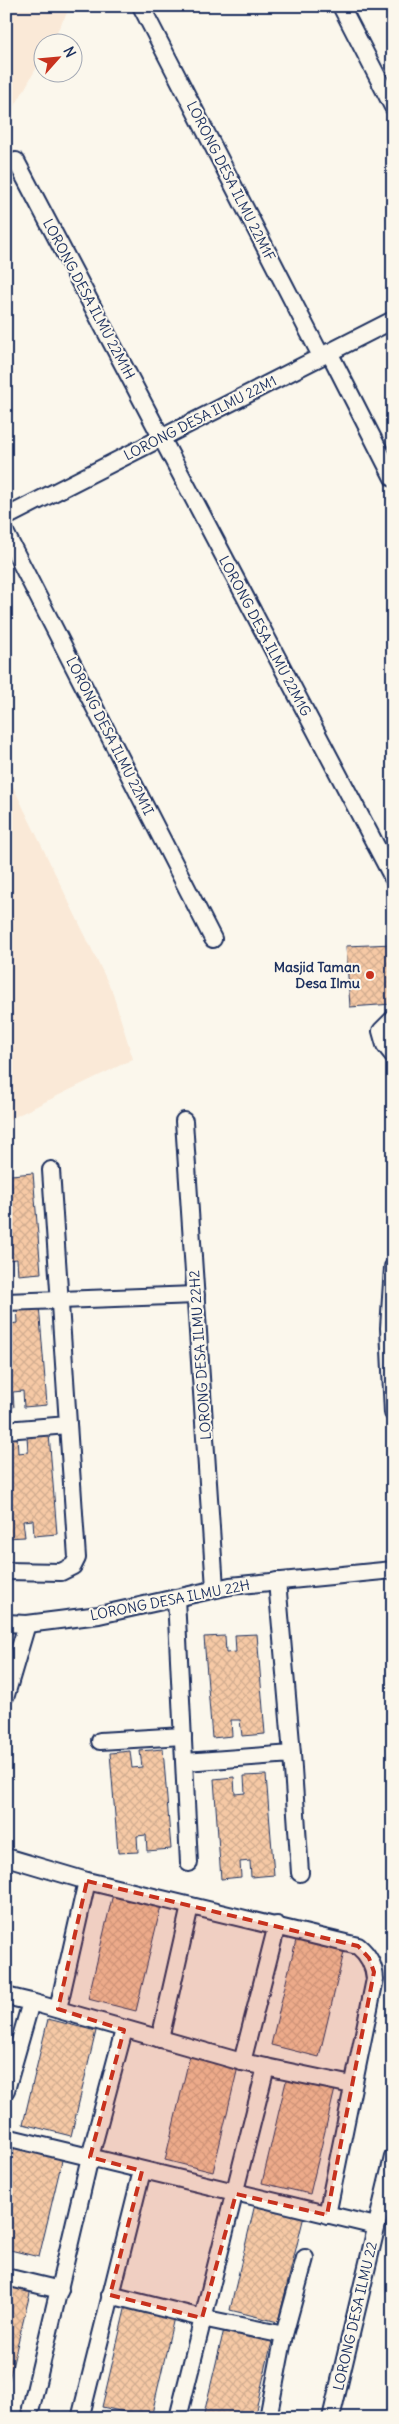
<svg xmlns="http://www.w3.org/2000/svg" width="399" height="2424" viewBox="0 0 399 2424" font-family="Delius,sans-serif">
<defs>
<pattern id="building-cross-hatch" width="8" height="8" patternUnits="userSpaceOnUse" patternTransform="scale(1.25)"><rect width="8" height="8" fill="#f6c9a5"/><path d="M0 0l8 8M0 8l8-8" fill="none" stroke="#d2ad90"/></pattern>
</defs>
<rect width="100%" height="100%" fill="#fbf7ec"/>
<filter id="ink" filterUnits="userSpaceOnUse"><feTurbulence type="fractalNoise" baseFrequency=".02" numOctaves="2"/><feDisplacementMap in="SourceGraphic" scale="10" xChannelSelector="R" yChannelSelector="G"/><feConvolveMatrix kernelMatrix="1 2 1 2 8 2 1 2 1" color-interpolation-filters="sRGB"/></filter>
<g filter="url(#ink)">
<g fill="#fae9d7">
<polygon points="6,6 71,6 51,42 42,42 42,58 6,122"/>
<polygon points="6,772 112,991 133,1059 6,1121"/>
</g>
<g fill="url(#building-cross-hatch)" stroke="#1b2f5e">
<polygon points="393,944 393,1004 350,1007 346,946"/>
<polygon points="33,1173 41,1273 18,1275 17,1259 7,1260 8,1276 6,1276 6,1192 12,1192 11,1175"/>
<polygon points="39,1305 47,1405 24,1407 23,1391 13,1392 14,1407 6,1408 6,1307 8,1324 18,1323 17,1306"/>
<polygon points="49,1434 57,1534 34,1536 33,1520 23,1521 25,1537 6,1538 6,1437 17,1436 18,1453 28,1452 27,1436"/>
<polygon points="257,1634 265,1734 242,1736 240,1720 231,1720 232,1736 212,1738 204,1637 225,1636 226,1653 236,1652 235,1635"/>
<polygon points="163,1749 171,1849 147,1851 146,1835 137,1836 138,1852 118,1853 110,1753 130,1751 132,1768 142,1767 140,1751"/>
<polygon points="266,1775 274,1875 251,1877 250,1861 240,1862 241,1877 221,1879 214,1779 234,1777 235,1794 245,1793 244,1776"/>
<polygon points="113,1894 161,1906 136,2011 88,1999"/>
<polygon points="296,1940 344,1952 319,2057 271,2045"/>
<polygon points="48,2019 96,2031 71,2136 23,2124"/>
<polygon points="190,2055 238,2067 213,2172 165,2160"/>
<polygon points="287,2077 335,2089 310,2194 262,2183"/>
<polygon points="16,2140 64,2152 39,2257 6,2249 6,2180"/>
<polygon points="255,2204 304,2216 278,2322 230,2310"/>
<polygon points="6,2283 31,2289 6,2392"/>
<polygon points="127,2301 175,2313 151,2418 102,2407"/>
<polygon points="225,2325 273,2337 254,2418 203,2418"/>
</g>
<g fill="none" stroke-linecap="round" stroke-linejoin="round">
<defs>
<g id="minor">
<polyline points="141,6 321,356"/>
<polyline points="341,6 393,107"/>
<polyline points="16,161 393,878"/>
<polyline points="329,352 393,478"/>
<polyline points="6,517 393,320"/>
<polyline points="6,534 213,939"/>
<polyline points="393,1019 381,1031 385,1045 393,1055"/>
<polyline points="184,1121 215,1588"/>
<polyline points="393,1267 389,1328 393,1413"/>
<polyline points="6,1302 196,1295"/>
<polyline points="6,1430 68,1425"/>
<polyline points="6,1571 61,1572 73,1566 77,1558 51,1170"/>
<polyline points="277,1581 292,1754"/>
<polyline points="176,1598 189,1863"/>
<polyline points="6,1623 27,1624 99,1615 230,1586 393,1570"/>
<polyline points="6,1695 27,1624"/>
<polyline points="100,1741 183,1736"/>
<polyline points="185,1762 292,1754 300,1873"/>
<path d="M6 1857 87 1881 358 1946C369 1955 374 1965 375 1979L327 2215"/>
<polyline points="6,1996 31,2002 6,2090"/>
<polyline points="31,2002 242,2062 352,2085"/>
<polyline points="58,2009 87,1881"/>
<polyline points="160,2039 190,1906"/>
<polyline points="242,2062 277,1925"/>
<polyline points="6,2137 376,2226"/>
<polyline points="6,2277 60,2290"/>
<polyline points="110,2295 202,2318 284,2335 268,2418"/>
<polyline points="284,2335 305,2258"/>
<polyline points="31,2408 90,2157 124,2030"/>
<polyline points="81,2415 142,2171"/>
<polyline points="178,2418 266,2067"/>
<polyline points="331,2418 393,2157"/>
</g>
</defs>
<use href="#minor" stroke="#1b2f5e" stroke-width="20"/>
<use href="#minor" stroke="#fbf7ec" stroke-width="16"/>
</g>
</g>
<path fill="#c8321e" fill-opacity="0.2" stroke="#c8321e" stroke-width="4" stroke-dasharray="10 6" stroke-linejoin="round" d="M87 1881 358 1946 369 1958 374 1972 327 2215 236 2194 202 2318 110 2295 142 2171 90 2157 124 2030 58 2009Z"/>
<circle fill="#c8321e" stroke="#fbf7ec" stroke-width="2" cx="370" cy="975" r="5"/>
<g text-anchor="middle" dominant-baseline="central" stroke-width="4" stroke-linejoin="round" paint-order="stroke">
<g font-size="14" fill="#1b2f5e" stroke="#fbf7ec">
<text transform="translate(231 181) rotate(63)">LORONG DESA ILMU 22M1F</text>
<text transform="translate(89 299) rotate(62)">LORONG DESA ILMU 22M1H</text>
<text transform="translate(200 418) rotate(-27)">LORONG DESA ILMU 22M1</text>
<text transform="translate(265 636) rotate(62)">LORONG DESA ILMU 22M1G</text>
<text transform="translate(110 736) rotate(63)">LORONG DESA ILMU 22M1I</text>
<text transform="translate(200 1355) rotate(-94)">LORONG DESA ILMU 22H2</text>
<text transform="translate(170 1600) rotate(-11)">LORONG DESA ILMU 22H</text>
<text transform="translate(355 2316) rotate(-77)">LORONG DESA ILMU 22</text>
</g>
<g font-size="14" font-weight="bold" fill="#1b2f5e" stroke="#fbf7ec" text-anchor="end">
<text x="360" y="967">Masjid Taman<tspan x="360" dy="16">Desa Ilmu</tspan></text>
</g>
</g>
<rect width="399" height="2424" fill="none" stroke="#fbf7ec" stroke-width="25"/>
<rect x="12" y="12" width="374" height="2399" fill="none" stroke="#1b2f5e" stroke-width="2" filter="url(#ink)"/>
<g transform="translate(58 58) rotate(63)"><circle r="24" fill="#fbf7ec" stroke="#a1a7b3"/>
<path d="M0-4L9 19L0 12L-9 19Z" fill="#c8321e"/>
<text y="-8" font-size="14" font-weight="bold" text-anchor="middle" fill="#1b2f5e">N</text>
</g>
</svg>
